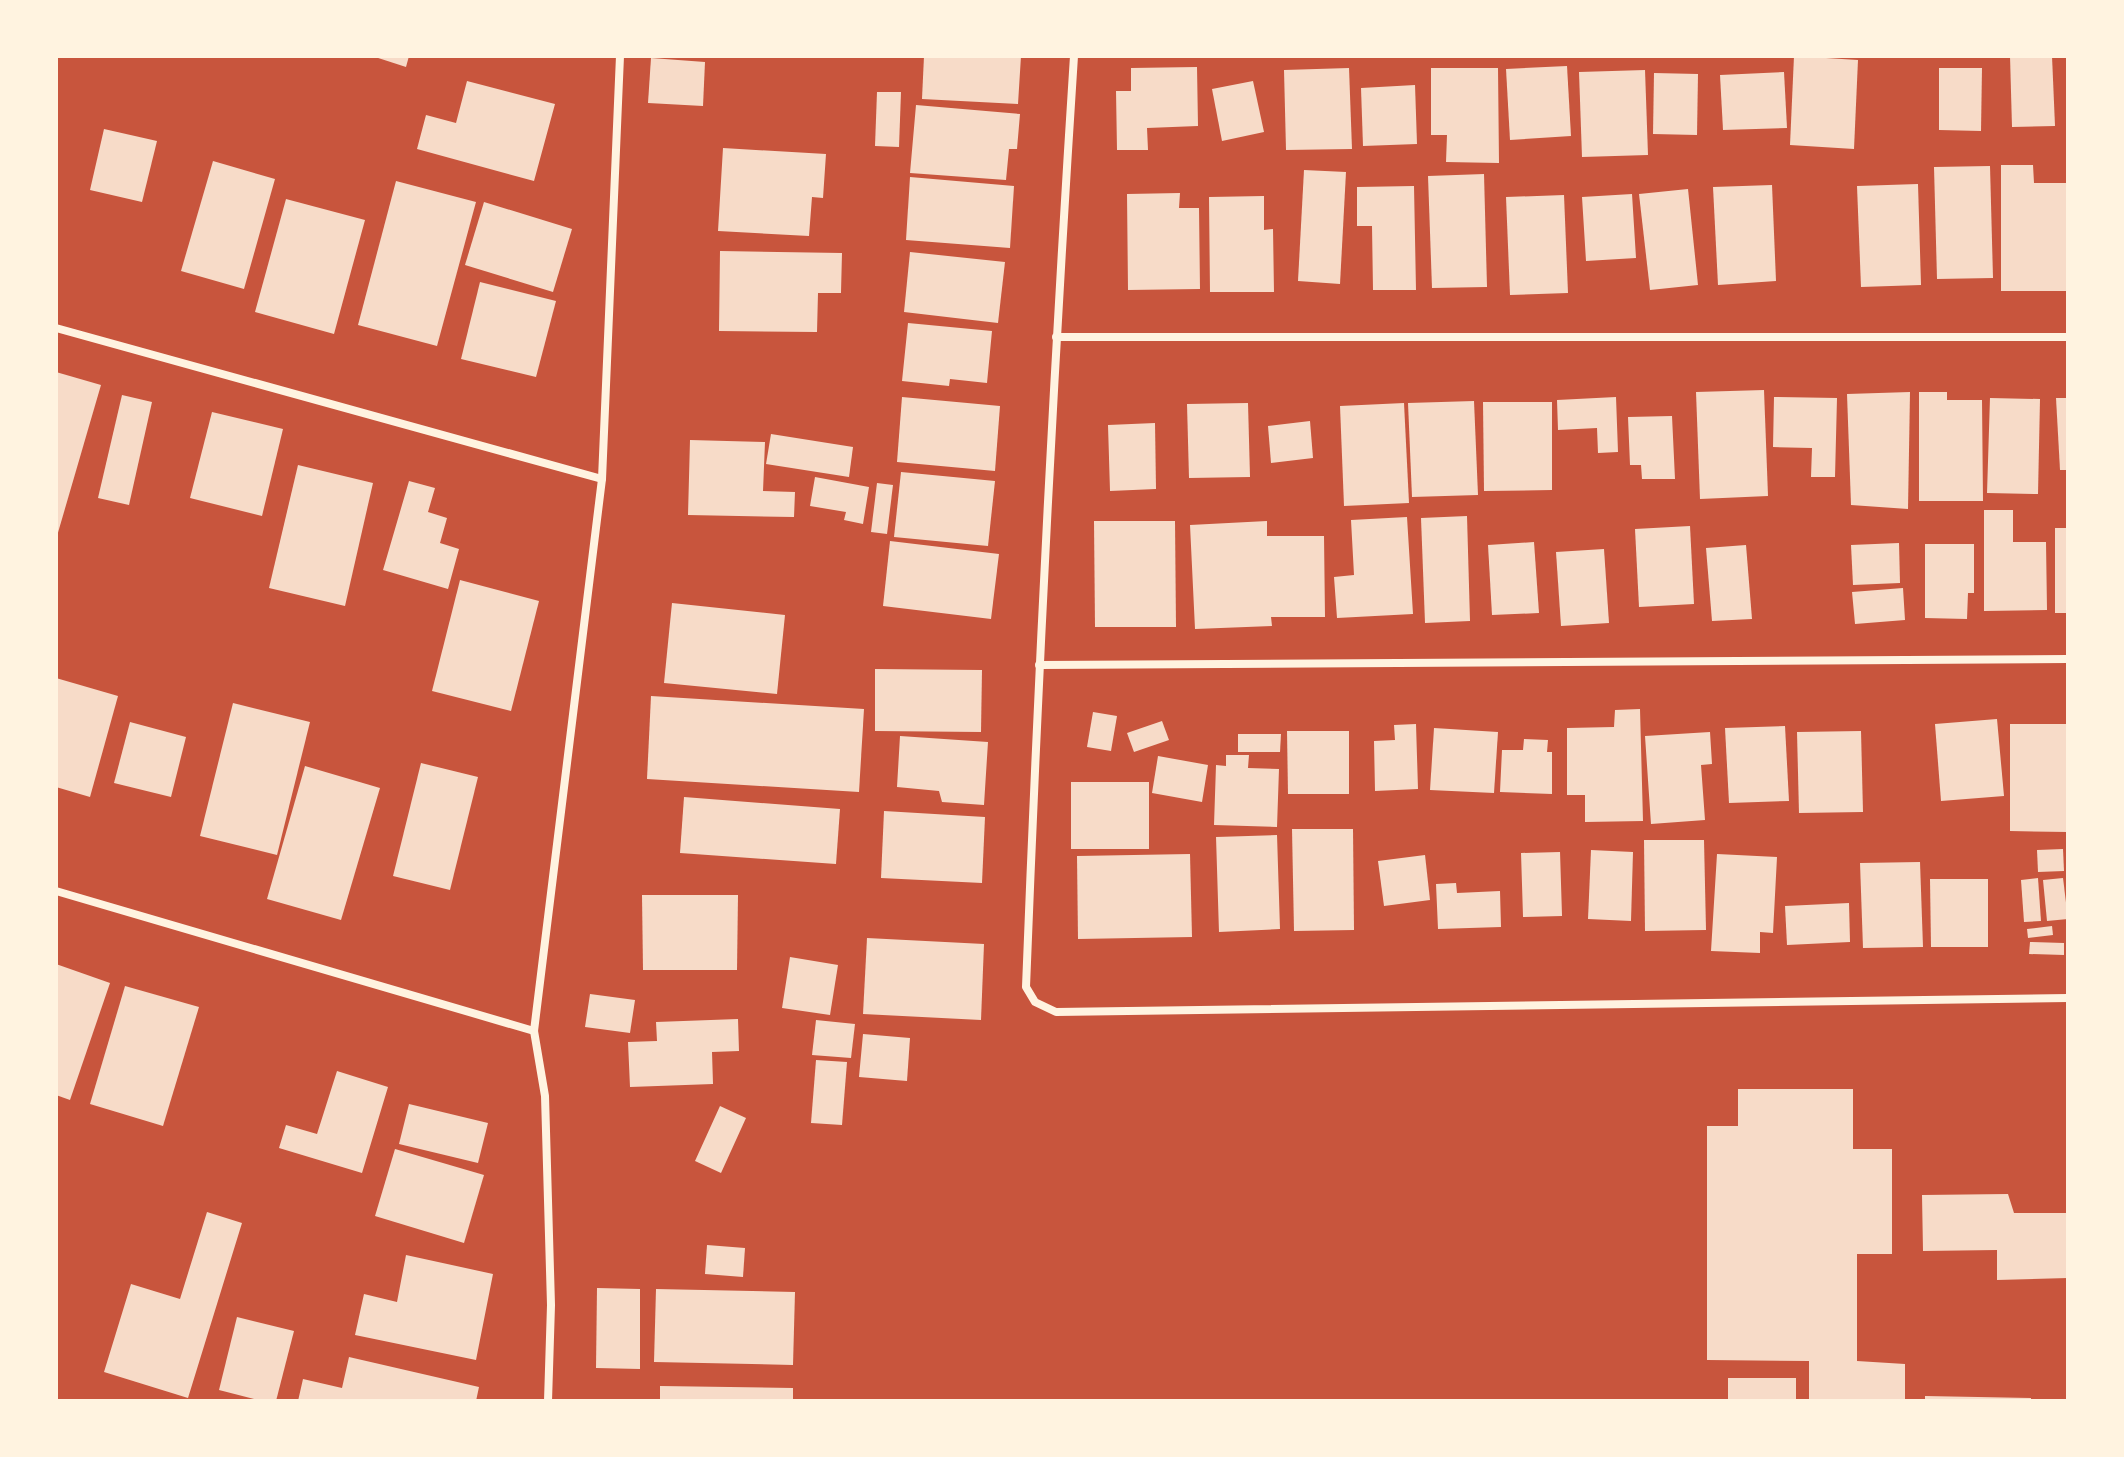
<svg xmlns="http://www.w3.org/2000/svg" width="2124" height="1457" viewBox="0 0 2124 1457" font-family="Karla,sans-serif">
<rect width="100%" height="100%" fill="#c8553d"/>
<g fill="#f7dbc8">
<polygon points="372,56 409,56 406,67"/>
<polygon points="924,56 1021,56 1018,104 922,99"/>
<polygon points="1794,56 1858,60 1854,149 1790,145"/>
<polygon points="2010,56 2052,56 2055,126 2012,127"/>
<polygon points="651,58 705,62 703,106 648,103"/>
<polygon points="1567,66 1571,136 1510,140 1506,69"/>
<polygon points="1197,67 1198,126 1147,128 1148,150 1117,150 1116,91 1131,91 1131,68"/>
<polygon points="1349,68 1352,149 1286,150 1284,70"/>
<polygon points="1431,68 1498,68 1499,163 1446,162 1447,135 1431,135"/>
<polygon points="1939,68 1982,68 1981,131 1939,130"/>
<polygon points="1645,70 1648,155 1582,157 1579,72"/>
<polygon points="1784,72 1787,128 1723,130 1720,75"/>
<polygon points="1654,73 1698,74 1697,135 1653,134"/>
<polygon points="467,81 555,104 534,181 417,149 426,115 456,123"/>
<polygon points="1253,81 1264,132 1222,141 1212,89"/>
<polygon points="1415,85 1417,144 1363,146 1361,88"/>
<polygon points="877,92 901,92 899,147 875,146"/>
<polygon points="916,105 1020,114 1017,149 1009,149 1006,180 910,173"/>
<polygon points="104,129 157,141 142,202 90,190"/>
<polygon points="723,148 826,154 823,198 812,197 809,236 718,231"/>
<polygon points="213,161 275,179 244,289 181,271"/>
<polygon points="2001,165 2033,165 2034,183 2066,183 2066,291 2001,291"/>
<polygon points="1990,166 1993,278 1937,279 1934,167"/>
<polygon points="1304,170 1346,172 1340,284 1298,281"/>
<polygon points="1484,174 1487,287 1432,288 1428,176"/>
<polygon points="910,177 1014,186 1010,248 906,240"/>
<polygon points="396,181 476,202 437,346 358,325"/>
<polygon points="1918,184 1921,285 1861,287 1857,186"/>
<polygon points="1772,185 1776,281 1718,285 1713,187"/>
<polygon points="1414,186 1416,290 1373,290 1372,226 1357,226 1357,187"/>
<polygon points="1688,189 1698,285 1650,290 1639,194"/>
<polygon points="1180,193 1179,208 1199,208 1200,289 1128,290 1127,194"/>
<polygon points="1632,194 1636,258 1586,261 1582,197"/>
<polygon points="1564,195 1568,293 1510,295 1506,197"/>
<polygon points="1264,196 1264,230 1273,229 1274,292 1210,292 1209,197"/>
<polygon points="286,199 365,220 334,334 255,312"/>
<polygon points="484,202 572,229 553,292 465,265"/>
<polygon points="720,251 842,253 841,293 818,293 817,332 719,331"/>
<polygon points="910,252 1005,262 998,323 904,312"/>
<polygon points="480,282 556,301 536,377 461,359"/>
<polygon points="908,323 992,331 987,383 950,379 949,386 902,381"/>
<polygon points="56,372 101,385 57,536 56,536"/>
<polygon points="1764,390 1768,496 1700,499 1696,392"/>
<polygon points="1910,392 1908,509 1851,505 1847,394"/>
<polygon points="1919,392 1947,392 1947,400 1982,400 1983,501 1919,501"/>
<polygon points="122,395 152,402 129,505 98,498"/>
<polygon points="902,397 1000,406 995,471 897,462"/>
<polygon points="1616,397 1618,452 1598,453 1597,428 1558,430 1557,400"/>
<polygon points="1774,397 1837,398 1835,477 1811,477 1812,448 1773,447"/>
<polygon points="1990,398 2040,399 2038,494 1987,493"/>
<polygon points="2056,398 2068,398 2068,470 2060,470"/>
<polygon points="1474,401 1478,495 1412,497 1408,403"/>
<polygon points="1483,402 1552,402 1552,490 1484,491"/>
<polygon points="1248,403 1250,477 1189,478 1187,404"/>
<polygon points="1404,403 1409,503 1344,506 1340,406"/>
<polygon points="212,412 283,429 262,516 190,498"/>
<polygon points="1672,416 1675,479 1642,479 1641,465 1630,465 1628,417"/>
<polygon points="1310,421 1313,458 1271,463 1268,426"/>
<polygon points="1155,423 1156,489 1110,491 1108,425"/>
<polygon points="771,434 853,447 849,477 766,464"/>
<polygon points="690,440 765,442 763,491 795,492 794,517 688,515"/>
<polygon points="298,465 373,483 345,606 269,588"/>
<polygon points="901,472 995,481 988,546 894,537"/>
<polygon points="815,477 869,487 863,524 844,520 846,512 810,506"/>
<polygon points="409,481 435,488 428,512 447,518 440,543 459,549 448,589 383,570"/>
<polygon points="877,483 893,485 887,534 871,532"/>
<polygon points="1984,510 2013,510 2013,542 2046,542 2047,610 1984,611"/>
<polygon points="1467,516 1470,621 1425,623 1421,518"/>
<polygon points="1407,517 1413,614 1337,618 1334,577 1354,575 1351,520"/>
<polygon points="1094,521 1175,521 1176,627 1095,627"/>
<polygon points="1267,521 1267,536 1324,536 1325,617 1271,617 1272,626 1195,629 1190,525"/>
<polygon points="1690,526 1694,604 1639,607 1635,529"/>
<rect x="2055" y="528" width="13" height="85"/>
<polygon points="890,541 999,554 991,619 883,606"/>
<polygon points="1534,542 1539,613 1492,615 1488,545"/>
<polygon points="1899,543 1900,583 1853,585 1851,545"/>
<polygon points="1925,544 1974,544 1974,593 1968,593 1967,619 1925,618"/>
<polygon points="1746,545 1752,619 1712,621 1706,548"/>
<polygon points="1604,549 1609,623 1561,626 1556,552"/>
<polygon points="460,580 539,601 511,711 432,691"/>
<polygon points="1903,588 1905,620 1855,624 1852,592"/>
<polygon points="672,603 785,615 777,694 664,683"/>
<polygon points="875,669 982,670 981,732 875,731"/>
<polygon points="56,678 118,696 90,797 56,787"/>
<polygon points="651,696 864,709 859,792 647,779"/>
<polygon points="233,703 310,722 277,855 200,836"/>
<polygon points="1640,709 1643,821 1585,822 1585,795 1567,795 1567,728 1614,727 1615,710"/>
<polygon points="1093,712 1117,716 1111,751 1087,747"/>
<polygon points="1997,719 2004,796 1941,801 1935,724"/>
<polygon points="1162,721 1169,740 1134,752 1127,733"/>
<polygon points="130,722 186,737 171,797 114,783"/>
<polygon points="1416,724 1418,789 1375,791 1374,741 1395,740 1394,725"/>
<polygon points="2010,724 2068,724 2068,832 2010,831"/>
<polygon points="1785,726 1789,801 1729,803 1725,728"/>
<polygon points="1434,728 1498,732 1494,793 1430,790"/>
<polygon points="1287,731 1349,731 1349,794 1288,794"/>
<polygon points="1861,731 1863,812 1799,813 1797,732"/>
<polygon points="1710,732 1712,764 1701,765 1705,820 1651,824 1645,736"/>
<polygon points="1238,734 1281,734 1280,752 1238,752"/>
<polygon points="900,736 988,742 984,805 942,802 939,791 897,787"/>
<polygon points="1524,739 1548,740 1547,752 1552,752 1552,794 1500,792 1502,750 1523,750"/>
<polygon points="1226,755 1249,755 1248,768 1279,769 1277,827 1214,825 1216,765 1226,766"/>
<polygon points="1158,756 1208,765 1202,802 1152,793"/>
<polygon points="421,763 478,777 450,890 393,876"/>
<polygon points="305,766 380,788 341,920 267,899"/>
<rect x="1071" y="782" width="78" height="67"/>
<polygon points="684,797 840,809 836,864 680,853"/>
<polygon points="884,811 985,817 982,883 881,878"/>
<polygon points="1292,829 1353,829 1354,930 1294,931"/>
<polygon points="1277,835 1280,929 1219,932 1216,837"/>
<polygon points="1644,840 1704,840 1706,930 1645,931"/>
<polygon points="2063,849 2064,871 2038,872 2037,850"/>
<polygon points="1591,850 1633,852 1631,921 1588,919"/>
<polygon points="1560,852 1562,916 1523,917 1521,853"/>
<polygon points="1190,854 1192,937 1078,939 1077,856"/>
<polygon points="1717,854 1777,857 1773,933 1760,932 1760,953 1711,951"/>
<polygon points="1425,855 1430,900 1384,906 1378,861"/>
<polygon points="1920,862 1923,947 1863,948 1860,863"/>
<polygon points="2038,878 2041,921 2024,922 2021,880"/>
<polygon points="2063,878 2068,919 2047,921 2043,880"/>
<polygon points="1930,879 1988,879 1988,947 1931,947"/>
<polygon points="1456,883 1457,893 1500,891 1501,927 1438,929 1436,884"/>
<polygon points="642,895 738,895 737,970 643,970"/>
<polygon points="1849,903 1850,942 1787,945 1785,906"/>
<polygon points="2052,926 2053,935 2028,938 2027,929"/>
<polygon points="867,938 984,944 981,1020 863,1014"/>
<polygon points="2030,942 2064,943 2064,955 2029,954"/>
<polygon points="790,957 838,965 830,1015 782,1008"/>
<polygon points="56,964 110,983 70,1100 56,1095"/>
<polygon points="125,986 199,1007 163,1126 90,1104"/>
<polygon points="590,994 635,1000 630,1033 585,1027"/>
<polygon points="738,1019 739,1051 712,1052 713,1084 630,1087 628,1042 657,1041 656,1022"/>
<polygon points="816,1020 855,1024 851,1058 812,1055"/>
<polygon points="863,1034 910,1038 907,1081 859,1077"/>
<polygon points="816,1060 847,1062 842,1125 811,1123"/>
<polygon points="337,1071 388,1087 362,1173 279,1148 286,1125 317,1134"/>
<polygon points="1738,1089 1853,1089 1853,1149 1892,1149 1892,1254 1857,1254 1857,1361 1905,1364 1905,1401 1809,1401 1809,1361 1707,1360 1707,1126 1738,1126"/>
<polygon points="409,1104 488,1123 478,1163 399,1144"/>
<polygon points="720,1106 746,1118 721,1173 695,1161"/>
<polygon points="395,1149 484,1175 464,1243 375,1216"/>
<polygon points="2008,1194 2014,1213 2068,1213 2068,1278 1997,1280 1997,1250 1923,1251 1922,1195"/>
<polygon points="207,1212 242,1223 188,1398 104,1372 131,1284 180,1299"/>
<polygon points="707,1245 745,1248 743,1277 705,1274"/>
<polygon points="406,1255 493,1274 476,1360 355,1335 364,1294 397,1302"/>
<polygon points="597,1288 640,1289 640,1369 596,1368"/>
<polygon points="656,1289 795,1292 793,1365 654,1362"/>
<polygon points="237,1317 294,1331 276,1401 262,1401 219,1390"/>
<polygon points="349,1357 479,1387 476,1401 298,1401 303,1379 342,1388"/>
<rect x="1728" y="1378" width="68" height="23"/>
<polygon points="660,1386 793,1388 793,1401 660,1401"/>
<polygon points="1925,1396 2031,1398 2031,1401 1925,1401"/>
</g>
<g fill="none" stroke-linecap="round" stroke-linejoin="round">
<g stroke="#fff3e0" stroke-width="8">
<path d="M1074 56C1054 366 1038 676 1026 987L1035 1002 1056 1012 2068 998"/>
<polyline points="56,328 602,479"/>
<polyline points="1056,337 2068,337"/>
<polyline points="1039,665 2068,659"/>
<polyline points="56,891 534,1031"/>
<polyline points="548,1401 551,1305 545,1096 534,1031 602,479 620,56"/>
</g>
</g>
<rect width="2124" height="1457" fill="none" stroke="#fff3e0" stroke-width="116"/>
</svg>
